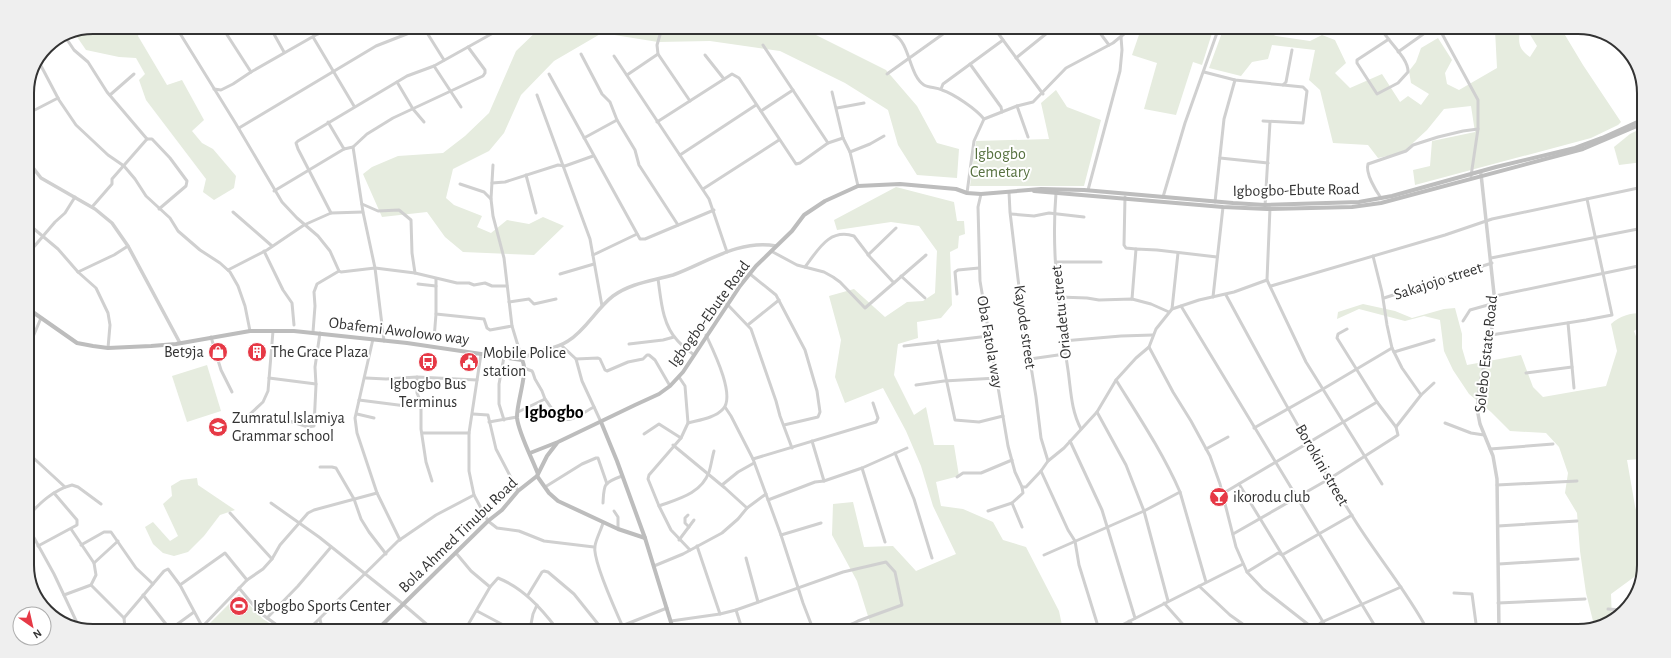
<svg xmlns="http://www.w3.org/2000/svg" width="1671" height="658" viewBox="0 0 1671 658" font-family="'Alegreya Sans',sans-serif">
<rect width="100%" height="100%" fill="#fff"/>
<g fill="#e6ecdf">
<polygon points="93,27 141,27 138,36 167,85 182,80 204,120 192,131 202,143 213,149 236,176 234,188 214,200 203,192 206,179 146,100 139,80 145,74 136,58 119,57 86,50 75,34"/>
<polygon points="540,28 804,29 886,70 917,106 937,143 959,149 957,178 917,175 898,145 888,110 845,83 780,51 710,41 658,42 602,33 554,61 521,95 504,133 489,151 453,169 446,198 454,205 482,216 477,227 491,233 507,220 529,224 543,217 564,226 534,255 463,252 445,237 427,212 382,217 363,174 372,167 398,156 443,153 465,136 489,113 516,51"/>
<polygon points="1141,29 1213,30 1202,65 1193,62 1176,115 1144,109 1157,63 1132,55"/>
<path d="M1223 30H1263L1276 36 1310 41 1322 35 1335 40 1346 63 1335 73 1350 88 1382 74 1400 102 1408 96 1421 105 1429 94 1411 83 1409 71 1416 62 1421 48 1438 38 1452 60 1445 73 1447 84 1459 90 1497 68 1495 30H1520C1518 44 1519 49 1530 57L1537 46 1529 33 1531 30H1562L1583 65 1621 122 1618 125 1591 138 1415 185 1413 170 1430 166 1432 141 1475 132 1471 106 1444 109 1427 130 1402 153 1378 158 1368 145 1333 143 1320 90 1309 80 1315 50 1272 45 1268 59 1252 62 1241 76 1209 68Z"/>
<polygon points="1056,90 1067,107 1101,120 1084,186 970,186 976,141 1049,139 1041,103"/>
<polygon points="1644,127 1643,162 1619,165 1614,147 1630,134"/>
<polygon points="896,187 954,202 957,221 964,221 965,234 959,236 958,248 950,252 952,305 941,318 917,322 918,338 898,344 894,375 914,415 926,407 934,445 954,445 959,476 936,482 941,506 963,509 993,522 1003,540 1026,547 1059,611 1063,630 872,629 857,581 832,535 833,504 853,502 864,547 893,546 916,571 956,554 933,506 921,466 906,431 883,388 845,403 835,377 841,340 829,296 854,289 885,317 907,302 923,301 935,293 937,251 919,226 891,222 837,230 834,220"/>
<path d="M1363 304 1395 311 1412 318 1444 309 1455 308 1462 334V348L1467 365 1521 355 1533 387 1543 397 1606 386 1617 351 1611 324C1619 316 1631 313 1642 313V325L1634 331 1640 347H1642L1641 432 1639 442 1641 459 1627 460 1635 506 1641 529V572L1611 594 1612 621 1604 623 1593 621 1586 593 1580 551 1577 513 1565 493 1568 473 1559 447 1546 433 1510 431 1491 412 1469 394 1453 370 1444 351 1440 320 1424 316 1405 321 1359 309 1337 319 1338 312Z"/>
<polygon points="207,365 221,411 187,422 172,376"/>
<polygon points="197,478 198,485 235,510 220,515 204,536 188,552 174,556 163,553 153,544 145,527 153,522 170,541 178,536 163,504 172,496 171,486 181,480"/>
<polygon points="239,594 263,619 277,628 205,628"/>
</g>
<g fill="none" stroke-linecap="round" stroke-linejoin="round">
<g stroke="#d0d0d0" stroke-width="3">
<polyline points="176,27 236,124 282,202 297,218 318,236 330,251 339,271 341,272 375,268 415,273 457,283 469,283 474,285 485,283 492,286 507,286"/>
<polyline points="222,27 251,72"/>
<polyline points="270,27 284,52"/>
<polyline points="315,28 318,34"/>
<polyline points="424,28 444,60"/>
<polyline points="662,28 657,45 658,54 690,101"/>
<path d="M865 29C875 32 886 30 895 35 910 44 909 75 924 85 929 88 936 87 942 90 954 94 976 109 984 119"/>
<polyline points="995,29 1003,40"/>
<polyline points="1097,29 1109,45"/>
<path d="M1382 30C1388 41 1409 59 1408 72L1398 83 1377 94 1357 63V60L1389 39"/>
<polyline points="1440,30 1478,100 1478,129 1471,176"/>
<polyline points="1306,33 1306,30"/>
<polyline points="313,37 354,106"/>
<polyline points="66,38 74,50 88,62 107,92 147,139 152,139 170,158 187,181 186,186 159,209"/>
<polyline points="763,45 828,143"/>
<polyline points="1398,52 1429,30"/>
<polyline points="581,54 602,94 610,102 617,120 635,150 639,165 678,225"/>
<polyline points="705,55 724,79"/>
<polyline points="614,56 709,199 727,252"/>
<polyline points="1016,58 1052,29"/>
<polyline points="39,62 59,100 76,125 108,155 124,166 135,179 146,196 170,218 178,231 200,250 220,263 230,272 238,286 245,306 250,331"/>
<polyline points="970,64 1001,107 1002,112"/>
<polyline points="434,66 461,107"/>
<polyline points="1204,72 1235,80 1283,85 1286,82 1292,50"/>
<polyline points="549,74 640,239 645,239 714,210"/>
<polyline points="887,74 950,29"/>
<polyline points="627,75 658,54"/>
<polyline points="397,82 413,109 424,122"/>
<polyline points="214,89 221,90 233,84 251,72 328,28"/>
<polyline points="941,89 943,84 1003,40 1043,94"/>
<polyline points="832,92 843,138 850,152 870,144 884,136"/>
<polyline points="110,95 134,74"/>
<polyline points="537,95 590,239 602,306"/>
<polyline points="1017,106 1028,137"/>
<polyline points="837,108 864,103"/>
<polyline points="761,111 793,90"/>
<polyline points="27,114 58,98"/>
<polyline points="1263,121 1303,123 1307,91 1303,87 1283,85"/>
<polyline points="328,122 344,149 353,147 367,134 393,118 483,76 485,73 485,70 468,47"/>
<polyline points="657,122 732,74 739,78 796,164 800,163 828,143 843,138"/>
<polyline points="239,128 376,46 422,28"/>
<polyline points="584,138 617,120"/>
<polyline points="353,147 363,212 375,268 384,341"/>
<polyline points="850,152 858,186"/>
<polyline points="680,155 756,105"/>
<polyline points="1220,158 1268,163"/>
<polyline points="493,165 491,199 493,216 504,258 512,326 522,359"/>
<polyline points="526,175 536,213"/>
<polyline points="492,183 505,182 558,165 565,166 593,156"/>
<polyline points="460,184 484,192 491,199"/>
<polyline points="703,189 779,140"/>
<polyline points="1088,190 1120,71 1122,50 1121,37"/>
<polyline points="274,191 344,149"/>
<polyline points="1009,192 1010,212 1022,312 1036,397 1041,438 1048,461"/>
<polyline points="967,193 974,141 984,119 1017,106 1033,102 1066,68 1113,43 1130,29"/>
<path d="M1056 193C1051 252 1059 312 1068 370 1071 391 1071 410 1081 429"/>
<polyline points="981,194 978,207 980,281 1008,446 1015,472 1022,487 1023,493 1012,503 1022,527"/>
<polyline points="1125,197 1124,245 1126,248 1136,249"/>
<polyline points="1163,197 1185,123 1218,30"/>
<path d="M1381 198C1376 191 1365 173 1368 164L1406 151 1413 145 1438 137 1463 131 1478 129"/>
<polyline points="1215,202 1224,119 1235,80"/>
<polyline points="362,204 378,211 399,210 411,220 412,253 415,273"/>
<polyline points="1265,206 1270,122"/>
<polyline points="92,207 112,184 112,179 147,139"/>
<polyline points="1270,208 1267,280 1306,362 1382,484"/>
<polyline points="233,212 272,246"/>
<polyline points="331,213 298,149 296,143 298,141 407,76 434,66 502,28"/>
<polyline points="1011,214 1034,216 1049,213 1084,217"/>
<polyline points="27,223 58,249 78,272 96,288 108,313 110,325 108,348"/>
<polyline points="264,251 283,290 292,303 294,325"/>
<polyline points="771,251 797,265 824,272 833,277 840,282 865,308 926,255"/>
<polyline points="27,255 55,222 65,213 75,197"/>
<polyline points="593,255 637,234"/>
<polyline points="868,255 896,228"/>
<polyline points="1373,256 1382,292 1387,325 1392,348 1402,368 1421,395"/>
<polyline points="1491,258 1643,228"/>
<polyline points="1056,262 1101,262"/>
<path d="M805 267C818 250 829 228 854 236L870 257 894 283"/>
<polyline points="228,270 267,250 304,225 331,213 363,212"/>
<polyline points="78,272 114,255 128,246"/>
<polyline points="560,274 594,264"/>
<polyline points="750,274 776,295 805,350 817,391 820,412 818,417 784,425"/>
<polyline points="901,276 925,298"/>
<polyline points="436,279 436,314 484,319 487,328 490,330 512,326"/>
<path d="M658 279C661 299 662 324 677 340 682 346 688 350 694 355"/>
<polyline points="418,284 436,286"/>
<polyline points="1271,286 1445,235 1492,219 1643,187"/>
<polyline points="957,294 955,272 958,270 979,268"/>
<path d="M1226 295C1266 369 1306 443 1351 514 1375 554 1406 589 1428 631"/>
<polyline points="1495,296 1643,265"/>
<polyline points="1059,297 1087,298 1099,300 1132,299 1151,304 1169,312"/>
<polyline points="1213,297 1223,207"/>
<polyline points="1384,298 1492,263"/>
<polyline points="1132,299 1136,249 1157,250 1217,257"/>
<polyline points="509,302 529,299 534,304 556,299"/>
<polyline points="727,304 751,329 776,401 780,416 792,448"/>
<polyline points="1181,306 1378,631"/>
<polyline points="1172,309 1178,253"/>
<polyline points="1463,321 1470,310 1495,303"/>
<polyline points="1568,323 1574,388"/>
<polyline points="749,324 779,300"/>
<polyline points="313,332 315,306 314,292 317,284 339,271"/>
<polyline points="1491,335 1586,320 1612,315 1587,199"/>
<polyline points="211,337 221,370 232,392"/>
<polyline points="373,339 355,418 357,433 377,493 400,540"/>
<polyline points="434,339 436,314"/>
<polyline points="938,341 955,420 979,422 1003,416"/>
<polyline points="1063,341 1121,336 1153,335"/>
<polyline points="629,344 663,340 674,337"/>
<polyline points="561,345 576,359 582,381 601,422"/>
<polyline points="904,346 989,336"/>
<polyline points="1149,347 1173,392 1191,421 1210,456 1220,484 1236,547 1247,572 1263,589 1314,629"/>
<polyline points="27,351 41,318"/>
<polyline points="1394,352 1434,340"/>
<polyline points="481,354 469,433 469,471 474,495 488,521 497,528 519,531 544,541 594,547"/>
<polyline points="576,359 598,358 600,359 605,370 607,371 628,362 643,359 647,355 649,355 655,360 670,386"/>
<polyline points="1030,359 1065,354"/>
<polyline points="524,368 532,371 533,373 535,379 542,391 545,399"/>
<polyline points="1526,373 1572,367"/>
<polyline points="417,377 417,393 420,400 421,410 421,429 426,462 432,481"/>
<polyline points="679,377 685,386 688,423 681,438 649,475 648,479 659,506 671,530 690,550"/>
<polyline points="269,378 316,384"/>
<polyline points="366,378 386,379 417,377 477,380"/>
<path d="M1116 380C1139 417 1163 453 1180 492L1206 582"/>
<polyline points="916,385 944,381 997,378"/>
<polyline points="359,400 406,406"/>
<polyline points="725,407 731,416 753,459 781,535 803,603 813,629"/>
<path d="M518 412 545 399C549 404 552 410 557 415 568 427 583 412 594 407"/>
<polyline points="1097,412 1126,465 1144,511 1168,601"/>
<polyline points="357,414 374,418"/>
<polyline points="473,414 488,415 496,449 518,491"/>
<polyline points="248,416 263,402 268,391 273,331"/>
<polyline points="280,418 308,427 314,426 316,385 315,367 320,333"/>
<polyline points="504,420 499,404 499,384 504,357"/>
<polyline points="489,422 517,417"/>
<path d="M688 423C699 420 715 418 723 409 736 396 713 350 706 335"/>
<polyline points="1445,423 1471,433 1484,435"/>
<polyline points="1396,427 1421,395 1434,383"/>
<polyline points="1254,428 1323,389 1392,348"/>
<polyline points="423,433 469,433"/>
<polyline points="644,434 659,424 681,438"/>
<polyline points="812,441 824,481"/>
<polyline points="1070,441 1102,510 1135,618"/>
<polyline points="673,445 725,488 747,508"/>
<polyline points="1206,449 1228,437"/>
<polyline points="1490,449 1553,444"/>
<polyline points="27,452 65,487"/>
<polyline points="895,453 914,499 932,558"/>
<polyline points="753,459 876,422 878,418 873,403"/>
<polyline points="1638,460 1641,460"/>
<polyline points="320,467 332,467 336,468 354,499 361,519 369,532 386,554"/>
<polyline points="862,468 885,542"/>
<polyline points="1041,471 1068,530 1075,541 1079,565 1097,623 1100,630"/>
<polyline points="957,477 963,473 981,473 1012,460"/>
<polyline points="1239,484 1328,630"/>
<polyline points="722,485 738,472 754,463"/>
<polyline points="1497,485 1577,481"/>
<polyline points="545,487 582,464 596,458 598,458 607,484"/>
<polyline points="1022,487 1026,487 1041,471 1048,461 1064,448 1097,412 1116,380 1136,358 1149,347 1156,329 1172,309 1199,300 1234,292 1267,280"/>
<polyline points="1222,494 1377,402"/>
<polyline points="768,500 815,482 824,481 862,468 907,448"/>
<polyline points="271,503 319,537 403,604 431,628"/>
<path d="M603 503C604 484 603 483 622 476"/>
<path d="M659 506C678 499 701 494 709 472 711 466 712 458 714 451"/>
<polyline points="1639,509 1641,509"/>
<polyline points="614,511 618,517 618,529"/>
<polyline points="988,511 1012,503"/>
<polyline points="230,513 272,559"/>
<polyline points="688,515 685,518 685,523 689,527"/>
<path d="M27 517C40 503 53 490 72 485L78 487 101 504"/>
<path d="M603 523C601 530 596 539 595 546 592 560 616 611 622 625"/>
<polyline points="27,525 54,574 79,627"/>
<polyline points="1498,526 1577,521"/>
<polyline points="1233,534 1329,479 1398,435 1396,427 1377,402 1337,338 1338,334 1347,329"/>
<polyline points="781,535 821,523"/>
<polyline points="679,540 694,520"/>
<polyline points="81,545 104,532 111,532 136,568 153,584"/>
<polyline points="38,546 77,525 77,520 54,493"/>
<polyline points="697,546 720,614"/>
<polyline points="456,553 471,571 490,587"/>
<polyline points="1044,555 1144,511 1180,492"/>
<polyline points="746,558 758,602"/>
<polyline points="94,563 118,541"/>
<polyline points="1499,564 1578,559"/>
<polyline points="654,566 683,554 722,533 738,519 747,508 766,494"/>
<polyline points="1247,572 1278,553 1282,555 1352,515"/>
<polyline points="91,585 124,618 125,628"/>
<polyline points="180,585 225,553 247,580"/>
<polyline points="1199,586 1230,615 1251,630"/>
<polyline points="239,588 259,612 281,628"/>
<polyline points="1454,593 1472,594 1477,631"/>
<polyline points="64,595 91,585 96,575 94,563 71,529"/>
<polyline points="143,595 169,628"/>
<polyline points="528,595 542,572 544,571 548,572 574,594 602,629"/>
<polyline points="1164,603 1188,630"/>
<polyline points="1498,603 1585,599"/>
<polyline points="1608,609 1622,610"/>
<polyline points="736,610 742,629"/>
<polyline points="477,611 509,628"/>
<polyline points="124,618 164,571 168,569 180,585 203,628"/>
<polyline points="267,618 298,586 331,547"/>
<polyline points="320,619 322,628"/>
<polyline points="671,621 720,614 736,610 843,572 886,562 895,572 902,605 858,621 852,624"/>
<polyline points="1129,621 1137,630"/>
<path d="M469 623 490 587 498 578C523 588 541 608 557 629"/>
<polyline points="202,627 247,580 263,569 272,559 280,545 308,513 314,510 377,493"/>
<polyline points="172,628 194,612"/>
<polyline points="310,628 398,541 436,515 474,495"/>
<polyline points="530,629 533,614 537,605"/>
<polyline points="614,629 667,608"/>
<polyline points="835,629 852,624 855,625 857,629"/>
<polyline points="1112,630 1243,564"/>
<polyline points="1312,630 1322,622 1401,587"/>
</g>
<g stroke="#d0d0d0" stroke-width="3.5">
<polyline points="27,160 41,178 95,209 112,223 128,246 180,343"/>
<polyline points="1481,174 1495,303 1491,335 1480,384 1477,409 1480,424 1493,456 1497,479 1499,631"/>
<path d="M523 358C537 350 555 350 568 341 586 330 596 309 613 296 631 283 652 281 673 275 706 263 739 239 776 246"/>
</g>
<g stroke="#bdbdbd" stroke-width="4">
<polyline points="1034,191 1223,207 1267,209 1352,207 1381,203 1583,149 1644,123"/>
<path d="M27 308 77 343 93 346 108 348 151 346 176 344 250 331H294L407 343 522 360C529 371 516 404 517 418 519 434 532 458 538 474"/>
<polyline points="601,422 617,461 645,538 673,629"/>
<polyline points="530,453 558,442 635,405 659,394 670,386 683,372 740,286 756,266 792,231 804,215 825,201 858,186 900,184 956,189 967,193 981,194 1041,189 1084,190 1233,203 1265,205 1359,202 1392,196 1496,167 1575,148 1602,138 1644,119"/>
<polyline points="538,474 547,456 557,443"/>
<polyline points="537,476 549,493 558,501 618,529 645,538"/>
<polyline points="379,628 488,521 502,510 518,491 537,476"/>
</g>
</g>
<defs>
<symbol id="shop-disc" viewBox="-11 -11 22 22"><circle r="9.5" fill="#e63946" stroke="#fff"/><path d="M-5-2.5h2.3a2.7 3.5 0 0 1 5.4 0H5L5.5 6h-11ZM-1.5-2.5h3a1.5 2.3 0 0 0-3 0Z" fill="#fff"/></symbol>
<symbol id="building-disc" viewBox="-11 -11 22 22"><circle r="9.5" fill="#e63946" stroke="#fff"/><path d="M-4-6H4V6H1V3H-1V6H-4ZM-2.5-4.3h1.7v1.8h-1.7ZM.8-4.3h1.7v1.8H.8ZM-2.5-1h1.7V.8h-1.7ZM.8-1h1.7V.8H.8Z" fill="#fff"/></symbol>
<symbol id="bus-disc" viewBox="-11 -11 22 22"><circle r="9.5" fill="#e63946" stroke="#fff"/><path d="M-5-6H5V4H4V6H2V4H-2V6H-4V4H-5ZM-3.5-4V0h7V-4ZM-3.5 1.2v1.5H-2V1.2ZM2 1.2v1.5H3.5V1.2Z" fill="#fff"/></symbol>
<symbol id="civic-disc" viewBox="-11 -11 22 22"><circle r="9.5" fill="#e63946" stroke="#fff"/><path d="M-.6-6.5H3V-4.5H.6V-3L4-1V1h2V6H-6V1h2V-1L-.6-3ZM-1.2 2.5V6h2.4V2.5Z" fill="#fff"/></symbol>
<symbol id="school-disc" viewBox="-11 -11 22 22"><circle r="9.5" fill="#e63946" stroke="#fff"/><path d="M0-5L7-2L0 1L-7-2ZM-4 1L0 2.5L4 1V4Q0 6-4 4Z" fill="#fff"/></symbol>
<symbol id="bar-disc" viewBox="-11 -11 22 22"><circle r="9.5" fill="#e63946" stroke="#fff"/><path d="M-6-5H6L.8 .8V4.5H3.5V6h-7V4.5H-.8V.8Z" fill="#fff"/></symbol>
<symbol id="stadium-disc" viewBox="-11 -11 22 22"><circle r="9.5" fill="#e63946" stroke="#fff"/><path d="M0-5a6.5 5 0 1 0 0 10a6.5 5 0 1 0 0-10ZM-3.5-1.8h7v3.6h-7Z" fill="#fff"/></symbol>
</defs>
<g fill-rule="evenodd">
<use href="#shop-disc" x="207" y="341" width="22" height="22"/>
<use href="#building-disc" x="246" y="341" width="22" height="22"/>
<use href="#bus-disc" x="417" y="351" width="22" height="22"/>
<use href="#civic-disc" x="458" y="351" width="22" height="22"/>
<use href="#school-disc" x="207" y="416" width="22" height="22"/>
<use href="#bar-disc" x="1208" y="486" width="22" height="22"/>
<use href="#stadium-disc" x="228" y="595" width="22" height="22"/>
</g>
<g text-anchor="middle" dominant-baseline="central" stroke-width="4" stroke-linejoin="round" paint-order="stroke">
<g font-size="16" fill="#56703f" stroke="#fff">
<text x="1000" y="154">Igbogbo<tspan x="1000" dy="18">Cemetary</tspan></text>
</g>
<g font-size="16" fill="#333" stroke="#fff">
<text transform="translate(1296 190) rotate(-1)">Igbogbo-Ebute Road</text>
<text transform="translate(1438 281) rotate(-18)">Sakajojo street</text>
<text transform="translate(1061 312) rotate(-96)">Oriadetu street</text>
<text transform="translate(709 314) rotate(-54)">Igbogbo-Ebute Road</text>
<text transform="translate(1025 327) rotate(82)">Kayode street</text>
<text transform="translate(399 331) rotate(7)">Obafemi Awolowo way</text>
<text transform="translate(990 342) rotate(80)">Oba Fatola way</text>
<text transform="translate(1486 354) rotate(-84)">Solebo Estate Road</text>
<text transform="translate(1322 465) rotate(60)">Borokini street</text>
<text transform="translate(458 535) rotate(-44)">Bola Ahmed Tinubu Road</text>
</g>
<g font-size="16" fill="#333" stroke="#fff" text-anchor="start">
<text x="204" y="352" text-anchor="end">Bet9ja</text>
<text x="271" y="352">The Grace Plaza</text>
<text x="483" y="353">Mobile Police<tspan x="483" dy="18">station</tspan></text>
<text x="428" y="384" text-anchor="middle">Igbogbo Bus<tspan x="428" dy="18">Terminus</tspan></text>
<text x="232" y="418">Zumratul Islamiya<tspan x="232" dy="18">Grammar school</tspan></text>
<text x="1233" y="497">ikorodu club</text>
<text x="253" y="606">Igbogbo Sports Center</text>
</g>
<g font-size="18" font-weight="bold" fill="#000" stroke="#fff">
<text x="554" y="413">Igbogbo</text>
</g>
</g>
<path d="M0 0H1671V658H0ZM93 34H1578A59 59 0 0 1 1637 93V565A59 59 0 0 1 1578 624H93A59 59 0 0 1 34 565V93A59 59 0 0 1 93 34Z" fill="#efefef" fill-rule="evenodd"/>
<path fill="none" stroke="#333" stroke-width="2" d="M93 34H1578A59 59 0 0 1 1637 93V565A59 59 0 0 1 1578 624H93A59 59 0 0 1 34 565V93A59 59 0 0 1 93 34Z"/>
<g transform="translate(32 626) rotate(146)"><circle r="19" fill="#ffffff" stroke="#adadad"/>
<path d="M0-3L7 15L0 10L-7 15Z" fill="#e63946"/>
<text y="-6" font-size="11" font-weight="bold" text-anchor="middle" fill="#333333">N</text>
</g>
</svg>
